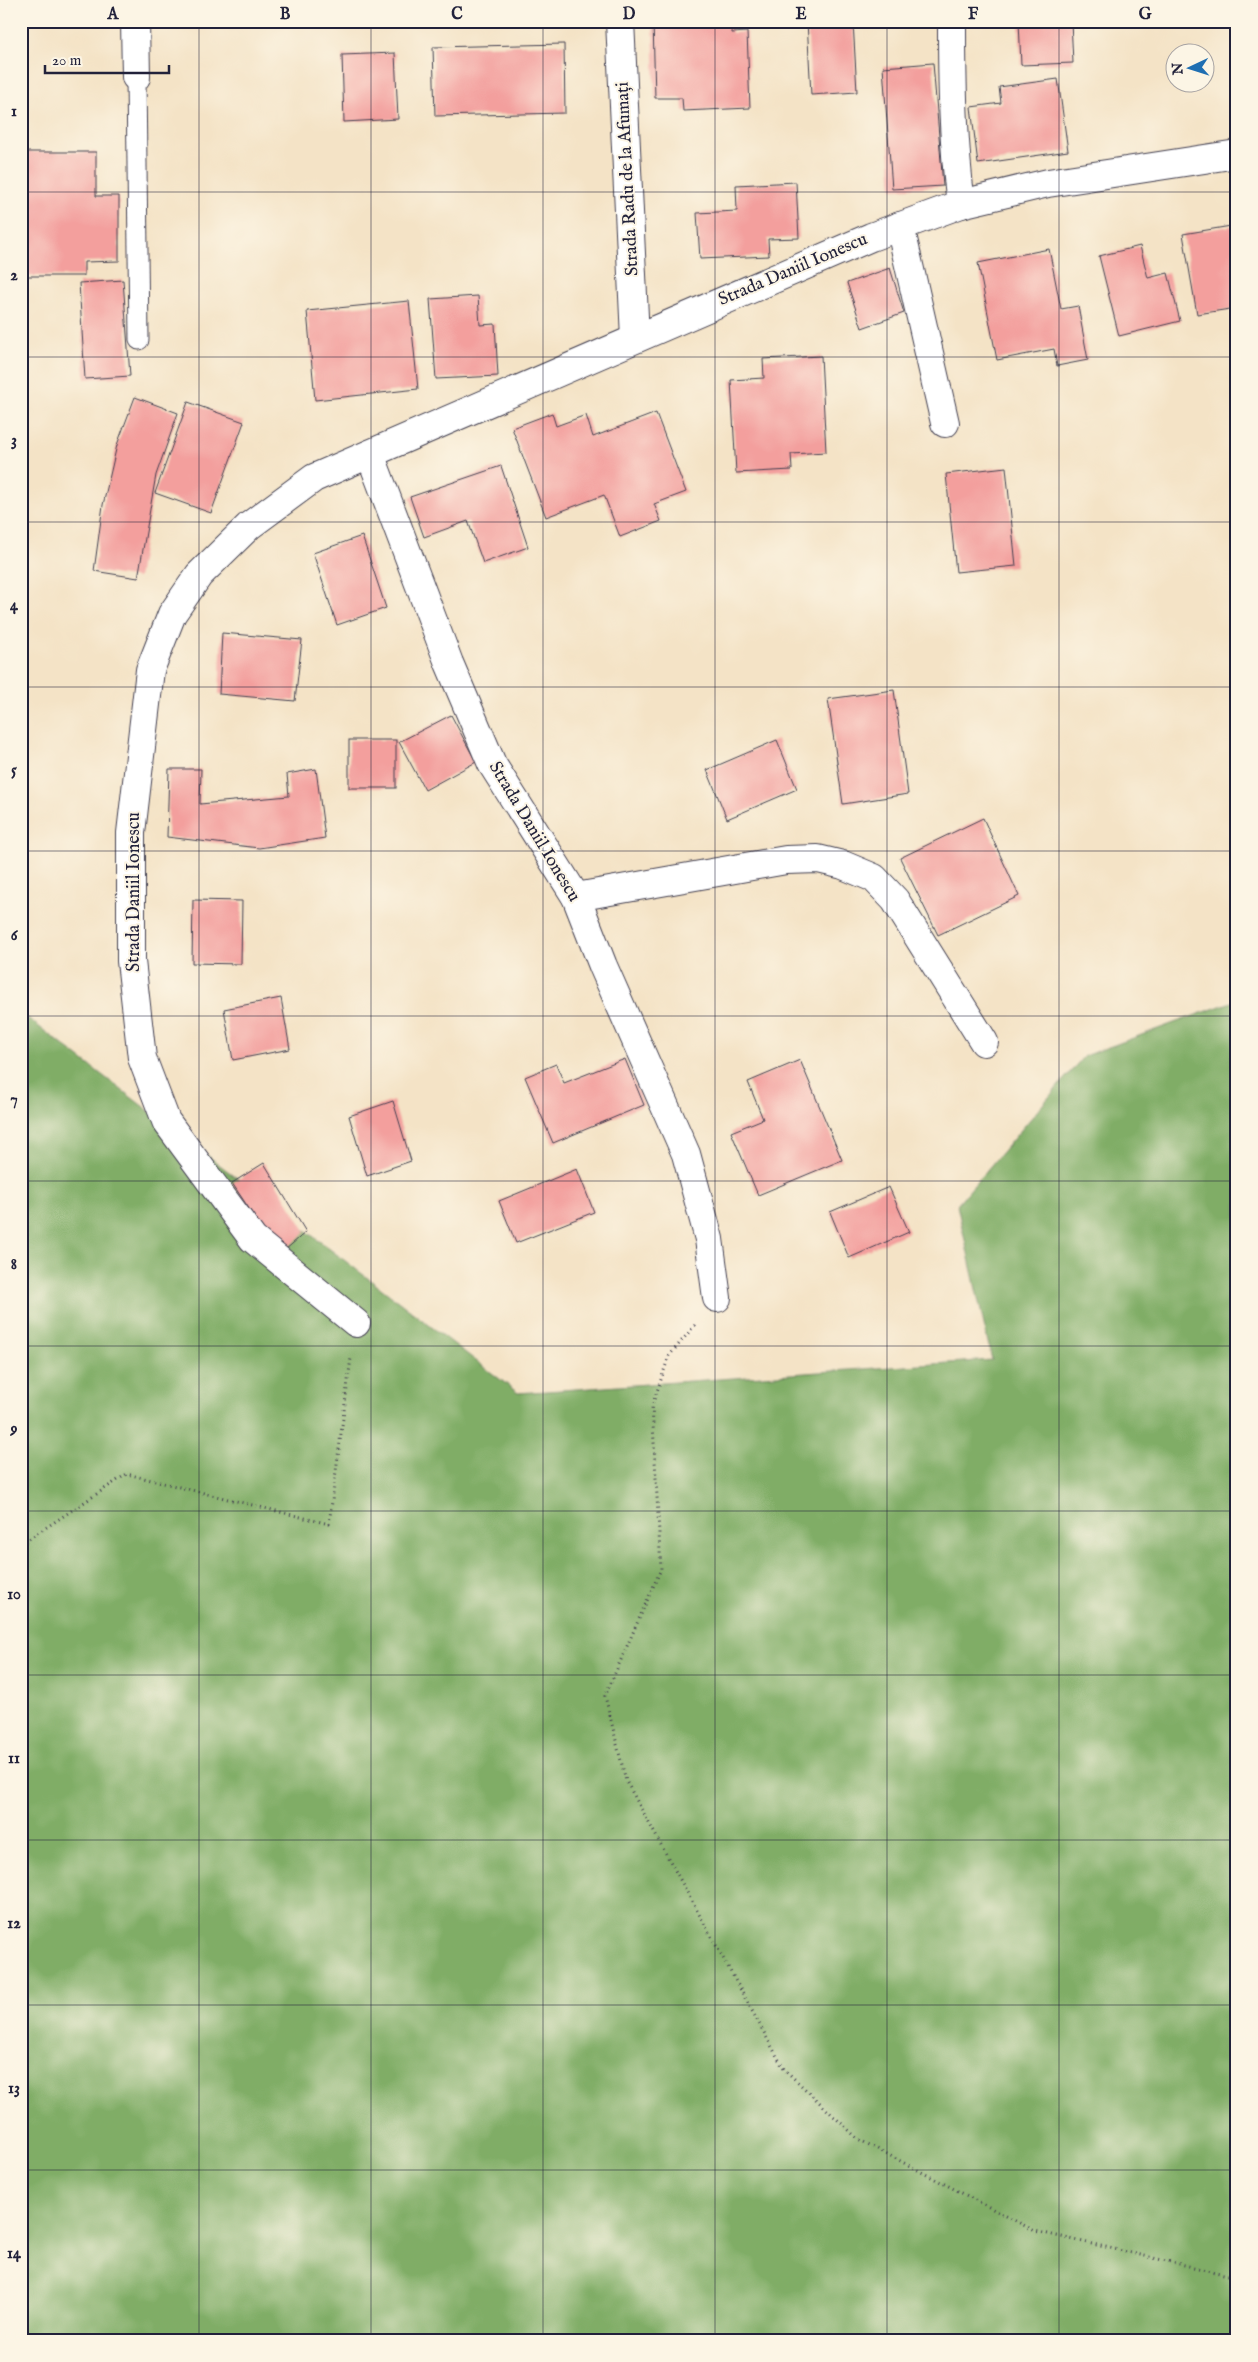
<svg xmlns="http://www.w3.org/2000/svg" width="1258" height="2362" viewBox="0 0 1258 2362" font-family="'IM FELL English',serif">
<rect width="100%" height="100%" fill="#fcf5e5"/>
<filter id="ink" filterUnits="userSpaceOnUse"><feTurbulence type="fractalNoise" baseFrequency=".02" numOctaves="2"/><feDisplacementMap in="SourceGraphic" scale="10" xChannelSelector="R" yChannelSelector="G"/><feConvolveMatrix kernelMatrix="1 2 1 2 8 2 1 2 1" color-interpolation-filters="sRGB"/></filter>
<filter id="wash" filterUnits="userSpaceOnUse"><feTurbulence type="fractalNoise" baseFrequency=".0096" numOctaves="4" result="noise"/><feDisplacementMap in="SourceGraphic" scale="20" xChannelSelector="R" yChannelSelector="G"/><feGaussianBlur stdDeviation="1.12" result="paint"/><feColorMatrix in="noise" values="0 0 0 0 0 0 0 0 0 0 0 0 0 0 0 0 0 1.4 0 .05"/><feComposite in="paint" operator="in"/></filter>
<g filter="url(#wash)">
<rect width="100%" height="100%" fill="#f4e3c6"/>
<polygon fill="#80ad66" stroke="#516850" points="1237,1000 1237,2341 21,2341 21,1013 518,1393 992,1360 957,1205 1084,1056"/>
<g id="blocks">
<g fill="#f39f9d">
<polygon points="653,21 732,21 732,33 747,32 750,108 683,111 682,98 655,98"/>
<polygon points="807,21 853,21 857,92 811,95"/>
<polygon points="1019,21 1071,21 1073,63 1021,65"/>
<polygon points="564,44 565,113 435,116 433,47"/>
<polygon points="395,53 398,119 344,122 342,55"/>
<polygon points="933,63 943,186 892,189 883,67"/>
<polygon points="1058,79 1068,151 978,164 971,107 1001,103 999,87"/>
<polygon points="26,152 96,152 96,196 119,196 119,261 84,262 84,276 26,276"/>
<polygon points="796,182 799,238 768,239 769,256 700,259 697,213 737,211 736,185"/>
<polygon points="1237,225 1237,308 1197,314 1183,234"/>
<polygon points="1140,246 1148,278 1168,273 1180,321 1119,336 1099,256"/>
<polygon points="1049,249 1061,309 1078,306 1088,360 1057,366 1054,349 997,360 978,263"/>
<polygon points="890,268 904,313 862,328 847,283"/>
<polygon points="123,280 130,376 85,379 79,283"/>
<polygon points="478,296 480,325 495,324 498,376 436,379 430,299"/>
<polygon points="409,301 418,389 315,400 307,311"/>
<polygon points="821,356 826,452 791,454 792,470 736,473 731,380 764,378 763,359"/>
<polygon points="135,397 178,413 156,475 138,578 94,571 103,505 117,445"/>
<polygon points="188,402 244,422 211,513 155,493"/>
<polygon points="552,413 556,426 586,415 593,437 656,413 686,492 654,504 661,521 620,537 604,495 546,517 512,428"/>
<polygon points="501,466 528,547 483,563 468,521 424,537 410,497"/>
<polygon points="1006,467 1016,566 956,572 946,474"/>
<polygon points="362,536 386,608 337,625 313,553"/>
<polygon points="222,633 302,640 295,701 219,694"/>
<polygon points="894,690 908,794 843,804 828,699"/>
<polygon points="451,715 476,762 425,790 399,742"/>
<rect x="349" y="740" width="47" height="48"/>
<polygon points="777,740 797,789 727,819 707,770"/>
<polygon points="169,769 201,769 200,804 289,796 287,774 316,769 325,838 259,848 167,837"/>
<polygon points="983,818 1019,896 938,935 900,858"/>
<polygon points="193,900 242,901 241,964 192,963"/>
<polygon points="281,998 290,1049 233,1060 224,1009"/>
<polygon points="625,1059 644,1105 553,1143 525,1077 556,1064 564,1083"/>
<polygon points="800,1060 842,1160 758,1195 731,1132 763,1119 748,1082"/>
<polygon points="393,1101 411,1161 367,1176 349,1116"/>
<polygon points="264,1163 306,1232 285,1250 264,1231 232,1183"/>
<polygon points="577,1169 594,1212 516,1243 499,1201"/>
<polygon points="889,1187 909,1232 849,1258 830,1212"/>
</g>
</g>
</g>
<g filter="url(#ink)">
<use href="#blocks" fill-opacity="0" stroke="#423f50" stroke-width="1"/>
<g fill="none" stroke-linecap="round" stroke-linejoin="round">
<defs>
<polyline id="service" points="136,77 139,340"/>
<g id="minor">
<polyline points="135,21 136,77"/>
<polyline points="620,21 635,338"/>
<path d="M952 21C952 83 953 143 961 204"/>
<polyline points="900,226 945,423"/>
<polyline points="370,454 449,663 492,764 576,897 603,966 686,1154 709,1239 717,1298"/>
<polyline points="576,897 786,860 818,859 843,865 874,878 895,900 984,1042"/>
<polyline points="356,1323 253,1239 166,1121 142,1058 131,961 131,833 150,670 172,614 199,575 249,526 314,478 871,237 961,204 1048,183 1237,154"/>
</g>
</defs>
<use href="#service" stroke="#423f50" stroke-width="21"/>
<use href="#minor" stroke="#423f50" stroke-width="30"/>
<g stroke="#423f50" stroke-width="3" stroke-dasharray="1 4" stroke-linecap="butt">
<polyline points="695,1325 669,1356 652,1406 661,1569 605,1696 626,1781 784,2069 858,2139 1035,2231 1237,2277"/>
<polyline points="21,1544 127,1474 329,1524 351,1358"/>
</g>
<use href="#service" stroke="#fff" stroke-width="19"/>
<use href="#minor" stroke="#fff" stroke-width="28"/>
</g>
</g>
<path fill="none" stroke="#22223b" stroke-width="1" stroke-opacity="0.55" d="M199 21V2341M371 21V2341M543 21V2341M715 21V2341M887 21V2341M1059 21V2341M21 192H1237M21 357H1237M21 522H1237M21 687H1237M21 851H1237M21 1016H1237M21 1181H1237M21 1346H1237M21 1511H1237M21 1675H1237M21 1840H1237M21 2005H1237M21 2170H1237"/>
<g text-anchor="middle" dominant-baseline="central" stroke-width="4" stroke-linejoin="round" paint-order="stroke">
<g font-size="18" fill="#22223b" stroke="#fcf5e5">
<text transform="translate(628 179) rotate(-93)">Strada Radu de la Afumați</text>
<text transform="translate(793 270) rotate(-23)">Strada Daniil Ionescu</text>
<text transform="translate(534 832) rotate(59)">Strada Daniil Ionescu</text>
<text transform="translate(134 892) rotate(-90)">Strada Daniil Ionescu</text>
</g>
</g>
<rect width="1258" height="2362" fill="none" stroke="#fcf5e5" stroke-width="55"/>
<g transform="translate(1190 68) rotate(266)"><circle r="24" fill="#fcf5e5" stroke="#a5a1a1"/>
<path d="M0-4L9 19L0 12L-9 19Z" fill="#1f6fb2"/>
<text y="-8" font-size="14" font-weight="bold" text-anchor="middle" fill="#22223b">N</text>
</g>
<path d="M45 65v8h124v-8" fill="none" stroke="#22223b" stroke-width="2.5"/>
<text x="52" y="65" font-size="15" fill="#22223b" stroke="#fcf5e5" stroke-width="4" paint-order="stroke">20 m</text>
<rect x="28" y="28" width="1202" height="2306" fill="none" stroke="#22223b" stroke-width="2"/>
<g font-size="16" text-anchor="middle" font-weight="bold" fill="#22223b">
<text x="113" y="19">A</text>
<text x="285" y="19">B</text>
<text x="457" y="19">C</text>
<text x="629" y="19">D</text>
<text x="801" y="19">E</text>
<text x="973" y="19">F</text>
<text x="1145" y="19">G</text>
<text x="14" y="116">1</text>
<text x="14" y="280">2</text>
<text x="14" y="445">3</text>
<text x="14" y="610">4</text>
<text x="14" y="775">5</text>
<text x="14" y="940">6</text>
<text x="14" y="1104">7</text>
<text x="14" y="1269">8</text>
<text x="14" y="1434">9</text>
<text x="14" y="1599">10</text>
<text x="14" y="1763">11</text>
<text x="14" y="1928">12</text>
<text x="14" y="2093">13</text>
<text x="14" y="2258">14</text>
</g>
</svg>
